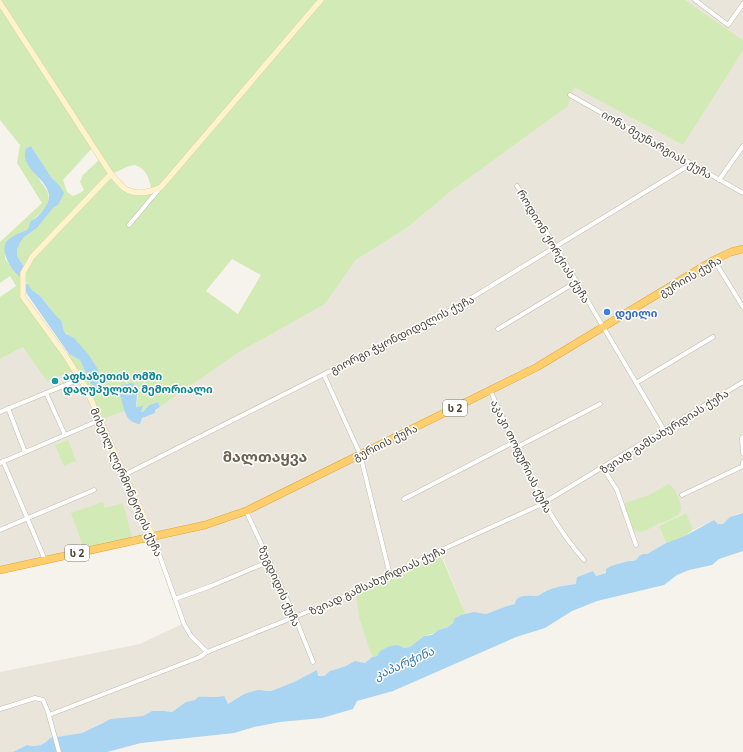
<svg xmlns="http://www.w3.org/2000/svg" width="743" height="752" viewBox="0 0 743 752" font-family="'Noto Sans','Noto Sans Georgian',sans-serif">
<rect width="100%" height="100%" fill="#f6f3ec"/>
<g fill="#eae5da">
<polygon points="685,0 743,0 743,40"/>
<polygon points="743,51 743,513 736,514 723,524 718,524 714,520 693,530 685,513 659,526 666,543 647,554 643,554 633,562 628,561 611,566 606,573 596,576 593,571 577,577 577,584 552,588 544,591 538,596 528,596 515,604 507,606 486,614 474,612 466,615 440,551 371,654 372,657 365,663 355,662 346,666 330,671 324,676 317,676 317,670 294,682 271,691 266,690 244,694 228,704 210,696 196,700 186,702 172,712 164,711 152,711 144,716 104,722 82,733 57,737 41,745 34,747 27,745 13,752 0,752 0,672 140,644 184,623 153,537 133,541 105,508 103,503 85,552 0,570 0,359 23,347 76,370 100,420 125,411 125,415 142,418 155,413 155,410 160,407 238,353 325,304 356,260 408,227 451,191 567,106 574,86 683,145"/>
</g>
<g fill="#d2eab5" fill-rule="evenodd">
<path d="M0 0H685L743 40V51L683 145 574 87 568 106 451 191 408 227 356 260 325 304 238 353 160 407 158 402 149 405 143 412 141 411 144 407 136 408 138 395 128 383C120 386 112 391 104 385L101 377 70 337 64 331 61 320 56 317 46 302 38 294 31 290 24 279 23 297 65 354H69L80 360 93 389C102 391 111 388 119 393L122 399 125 411 100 420 76 370 47 381 23 347 0 359V297L16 286 10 276 0 283V242L42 203 17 163 20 145 0 120ZM31 146 51 177 58 184V205L53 208 37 228 24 237 20 243 17 250V256L25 268 9 264 5 259 6 242 28 229C31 217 42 215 47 205 53 189 40 186 37 174 34 165 33 156 31 146ZM93 147 101 158 83 175 80 182 84 190 80 193 73 196 67 192 63 180ZM135 165C148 170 149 179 152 192 128 191 127 191 112 174L129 166ZM232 259 261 275 238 314 206 291Z"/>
<polygon points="68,440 76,461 64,466 55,445"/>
<path d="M669 484C674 488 676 492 678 497 687 517 673 518 658 524 651 527 643 534 635 531L626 513 625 503 649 495Z"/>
<polygon points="103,502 105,508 123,503 133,541 85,552 71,513"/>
<polygon points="686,513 693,530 685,536 666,543 659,526"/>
<polygon points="439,551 466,615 461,615 448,627 438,630 432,634 424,636 410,647 404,648 398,645 380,651 377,656 372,657 359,617 356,591"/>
</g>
<g fill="#a9d4f2">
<path d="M31 146 51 177 58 184 64 193 58 205 53 208 37 228 24 237 20 243 17 250V256L25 268 23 279C13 273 0 254 6 242 11 236 21 233 28 229 29 227 29 225 30 223 31 220 35 219 37 217 42 212 50 203 49 195 47 178 19 168 26 149Z"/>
<path d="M25 284H28C31 291 34 291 39 295 48 303 52 314 61 320L64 331 66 334 74 338 88 354 97 368 104 385C119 396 142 363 136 407L144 406 141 411 143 412 149 405 158 402 160 407 155 410V413L142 418 140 424C122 422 125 405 119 393 111 388 102 391 93 389L80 360 69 354 27 294 25 289Z"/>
<path d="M743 513V551L719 559 712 565 689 570 677 575 664 585 597 601 572 611 545 628 516 637 393 691 357 701 353 709 322 718 280 722 254 727 234 733 141 743 107 752H13L27 745C35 747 44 746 50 738L82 733 111 719 143 716 152 711H164L172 712 186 702 195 700 198 697C207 696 215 698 224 696L228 704 244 694 258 690 271 691 294 682 317 670 318 676H324L330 671 346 666 355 661 365 663 372 657 377 656 380 651 390 646 398 645 404 648 410 647 424 636 432 635 438 630 448 627 453 623 455 618 461 615 474 612 486 614 507 606 515 604C516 593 531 596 538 596 549 587 563 586 576 584L577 577 593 571 596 576 606 573V569L611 566 628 561H634L637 559 639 556 643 554H647L666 543 685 536 714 520 718 524H723L730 517Z"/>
</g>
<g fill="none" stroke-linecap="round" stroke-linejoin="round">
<defs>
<g id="street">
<polyline points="695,0 728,25 743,4"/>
<polyline points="570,95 743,193"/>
<polyline points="719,180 743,146"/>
<polyline points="517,186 556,247 664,430"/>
<polyline points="129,225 160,188"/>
<polyline points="714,260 743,307"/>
<polyline points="498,329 576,282"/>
<polyline points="324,375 360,454 390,575"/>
<polyline points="636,383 713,337"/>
<path d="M490 390C517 448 541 511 584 560"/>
<polyline points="46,393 65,435"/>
<polyline points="8,408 25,452"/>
<polyline points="0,412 80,379"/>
<polyline points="743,437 742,438 743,453"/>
<polyline points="517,447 600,404"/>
<polyline points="3,461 45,560"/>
<polyline points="0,463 100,420"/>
<polyline points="603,468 617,490 636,545"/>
<polyline points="124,475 455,308 691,164"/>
<polyline points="682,495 743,466 743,462"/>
<polyline points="404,499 514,442"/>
<polyline points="246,511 295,617 313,662"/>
<polyline points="0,530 94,490"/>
<polyline points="153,537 184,624 191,636 207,652"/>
<polyline points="175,599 211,586 270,561"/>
<polyline points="0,709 35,698 43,700 48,712 59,752"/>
<polyline points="49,715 200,657 207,652 337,600 439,551 540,505 743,382"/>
</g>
<g id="secondary">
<polyline points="0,3 111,174 32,257 23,273 23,297 65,355 85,386 123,472 153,537"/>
<path d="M111 174C115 178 120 185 124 188 136 196 149 193 161 187L321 0"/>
</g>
<polyline id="highway" points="0,570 205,525 246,511 537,367 714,260 731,252 743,249"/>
</defs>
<use href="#street" stroke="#c2bbae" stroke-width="5"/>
<use href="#secondary" stroke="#d6c79b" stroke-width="6"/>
<use href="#highway" stroke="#e0a43c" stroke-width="8"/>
<use href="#street" stroke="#fff" stroke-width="4"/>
<use href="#secondary" stroke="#fff3cd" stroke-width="5.5"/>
<use href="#highway" stroke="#ffcf6e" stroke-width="7"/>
</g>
<circle fill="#3f7fe0" stroke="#fff" stroke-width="1.5" cx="607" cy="312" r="4"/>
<circle fill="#0f9aa8" stroke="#fff" stroke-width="1.5" cx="55" cy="381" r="4"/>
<g text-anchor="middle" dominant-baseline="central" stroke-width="3" stroke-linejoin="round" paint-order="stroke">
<g fill="#fff" stroke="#817c74" stroke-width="1">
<rect x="443" y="400" width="24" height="16" rx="3"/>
<rect x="65" y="545" width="24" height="16" rx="3"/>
</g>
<g font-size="10" font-weight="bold" fill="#4b4439">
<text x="455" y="408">ს 2</text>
<text x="77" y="553">ს 2</text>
</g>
<g font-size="11" fill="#4b4439" stroke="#fff">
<text transform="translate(657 144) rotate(30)">იონა მეუნარგიას ქუჩა</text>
<text transform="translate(554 246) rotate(59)">როდიონ ქორქიას ქუჩა</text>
<text transform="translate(690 276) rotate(-30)">გურიის ქუჩა</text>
<text transform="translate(402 334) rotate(-27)">გიორგი ჭყონდიდელის ქუჩა</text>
<text transform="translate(664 431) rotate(-32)">ზვიად გამსახურდიას ქუჩა</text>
<text transform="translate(385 442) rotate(-26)">გურიის ქუჩა</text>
<text transform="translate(522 456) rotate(64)">აკაკი თოფურიას ქუჩა</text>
<text transform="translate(127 482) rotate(66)">მიხეილ ლერმონტოვის ქუჩა</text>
<text transform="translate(377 580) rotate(-25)">ზვიად გამსახურდიას ქუჩა</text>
<text transform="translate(280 586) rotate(66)">ზუგდიდის ქუჩა</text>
</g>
<g font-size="11" font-weight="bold" fill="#366cbe" stroke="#fff" text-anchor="start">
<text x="615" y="312">დეილი</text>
</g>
<g font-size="11" font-weight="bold" fill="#0d838f" stroke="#fff" text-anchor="start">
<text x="63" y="375">აფხაზეთის ომში<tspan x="63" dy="13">დაღუპულთა მემორიალი</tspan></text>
</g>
<g font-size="12" font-style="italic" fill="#2e7ab2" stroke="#fff">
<text transform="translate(404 663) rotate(-24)">კაპარჭინა</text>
</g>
<g font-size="15" font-weight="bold" fill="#6e6250" stroke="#fff">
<text x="265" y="456">მალთაყვა</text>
</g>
</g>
</svg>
